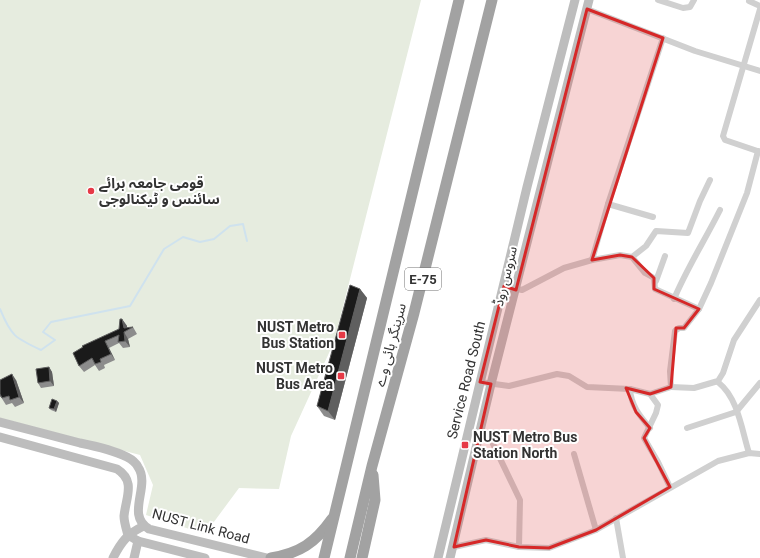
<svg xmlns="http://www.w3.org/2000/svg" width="760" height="558" viewBox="0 0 760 558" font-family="Roboto,'Noto Sans Arabic',sans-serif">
<rect width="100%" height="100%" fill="#fff"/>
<polygon fill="#e6ecdf" points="0,0 421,0 334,342 291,436 279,489 239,488 205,534 146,515 153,485 140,455 0,418"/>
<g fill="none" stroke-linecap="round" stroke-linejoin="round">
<path stroke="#cfe2ee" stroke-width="2" d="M0 309C11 336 15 338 41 350L55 340 43 332 51 322 130 306 164 249 183 237 200 242 214 239 230 226 243 224 247 241"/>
<g stroke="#d0d0d0" stroke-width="6">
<polyline points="658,0 683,8 690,7 694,0"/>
<polyline points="749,1 760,6"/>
<polyline points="587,9 695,51 760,71"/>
<polyline points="760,9 723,136 725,140 760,152"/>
<polyline points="608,204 653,217"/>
<polyline points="632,257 646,246 656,231 688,233 700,201 710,180"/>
<polyline points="592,260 608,204 663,38"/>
<polyline points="656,281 665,256"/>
<polyline points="504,286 522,290 564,268 592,260 620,255 632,257 645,273 654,278 655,289 699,309"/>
<path d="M674 299C687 268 705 240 720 210"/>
<polyline points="480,382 509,386 557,374 569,376 587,387 630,389 650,394 658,405 656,413 644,438 658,462 670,487"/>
<path d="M719 383C738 398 742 431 749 453"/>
<polyline points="671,387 694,388 718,381 723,373 734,340 760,300"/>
<path d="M630 389C631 405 639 415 650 428"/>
<polyline points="650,394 671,387 670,371 675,331 679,328 684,328 699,309 711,283 747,193 758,151"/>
<polyline points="687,428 736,412 760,383"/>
<polyline points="493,444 520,500 519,547"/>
<polyline points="574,454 596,530"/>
<polyline points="616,518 623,558"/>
<polyline points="454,547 486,540 519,547 549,548 596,530 718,461 749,453 760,454"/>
</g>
<g stroke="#bdbdbd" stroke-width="9">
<path d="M0 422C27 429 53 436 80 443 95 446 113 450 127 457 131 459 136 463 138 467 151 486 125 515 149 529L267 558"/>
<path d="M0 437 117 469C136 481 126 497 124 516 124 522 126 528 128 535L138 541 205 558"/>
<path d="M113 558C121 542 128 533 144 526"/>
<polyline points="134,558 138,541"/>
<polyline points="438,558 527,187 575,0"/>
<polyline points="450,558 491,384 589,0"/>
</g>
<g stroke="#a2a2a2" stroke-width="11">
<path d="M271 558C300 553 315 543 332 519"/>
<polyline points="324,558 459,0"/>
<polyline points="350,558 372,466 414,313 492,0"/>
<polyline points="362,558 375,500 373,475"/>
</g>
</g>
<g fill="#8c8c8c">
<polygon points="360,289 367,298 335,420 324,416 317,406"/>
<polygon points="122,319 127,326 127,328 133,327 137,334 128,339 130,347 123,348 119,343 109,348 115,360 104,365 105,368 99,371 95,365 84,372 79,366 73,353 119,329"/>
<polygon points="49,367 52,372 54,386 41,388 38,383"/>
<polygon points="0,380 16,380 24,403 15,407 12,403 6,405 1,397 0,397"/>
<polygon points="57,401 59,403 56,412 51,410 49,408"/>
</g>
<g fill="#5f5f5f">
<polygon points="360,289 367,298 335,420 328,411"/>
<polygon points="122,319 127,326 127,330 124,328"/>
<polygon points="124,332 128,339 130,347 125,341"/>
<polygon points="105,341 109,348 115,360 111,354"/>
<polygon points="49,367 52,372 54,386 50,381"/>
<polygon points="12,374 16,380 24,403 19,397"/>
<polygon points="57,401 59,403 56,412 54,409"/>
</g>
<g fill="#1a1a1a" stroke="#5f5f5f">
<polygon points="350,285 360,289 328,411 317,406"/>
<polygon points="120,319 122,319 124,328 133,327 124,332 125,341 118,342 119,335 105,341 111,354 100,359 101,362 95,364 92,358 79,366 73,353 83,347 82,346 119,329"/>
<polygon points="49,367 50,381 38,383 36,369"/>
<polygon points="12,374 19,397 10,400 9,396 2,398 0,394 0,380"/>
<polygon points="52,399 57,401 54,409 49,408"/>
</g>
<path fill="#d62828" fill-opacity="0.2" stroke="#d62828" stroke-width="3" stroke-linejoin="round" d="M587 9 663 38 592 260 620 255 632 257 654 278V289L699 309 684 328H676L671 387 650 394 626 388 636 412 650 428 644 438 670 487 596 530 549 548 519 547 486 540 454 547 491 384 480 382 504 286 516 290Z"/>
<g fill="#e63946" stroke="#fff" stroke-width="1.5">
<circle cx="91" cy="191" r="4"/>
<rect x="338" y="331" width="8" height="8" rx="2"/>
<rect x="337" y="372" width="8" height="8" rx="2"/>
<rect x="461" y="441" width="8" height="8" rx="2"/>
</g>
<g text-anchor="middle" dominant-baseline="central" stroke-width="4" stroke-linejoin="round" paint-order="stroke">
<rect fill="#fff" stroke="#707070" stroke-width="1" x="405" y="268" width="36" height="22" rx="3"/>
<g font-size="13" font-weight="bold" fill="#333">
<text x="423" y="279">E-75</text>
</g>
<g font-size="14" font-weight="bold" fill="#333" stroke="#fff" text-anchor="start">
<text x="99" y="183">قومی جامعہ برائے<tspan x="99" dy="16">سائنس و ٹیکنالوجی</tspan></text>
<text x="334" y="327" text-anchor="end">NUST Metro<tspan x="334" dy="16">Bus Station</tspan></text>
<text x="333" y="368" text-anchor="end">NUST Metro<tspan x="333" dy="16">Bus Area</tspan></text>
<text x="473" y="437">NUST Metro Bus<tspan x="473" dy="16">Station North</tspan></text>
</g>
<g font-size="14" fill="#333" stroke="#fff">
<text transform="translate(505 276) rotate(-76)">سروس روڈ</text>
<text transform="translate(390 345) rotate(-75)">سرینگر ہائی وے</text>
<text transform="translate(466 380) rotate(-76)">Service Road South</text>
<text transform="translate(201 526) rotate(15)">NUST Link Road</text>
</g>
</g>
</svg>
